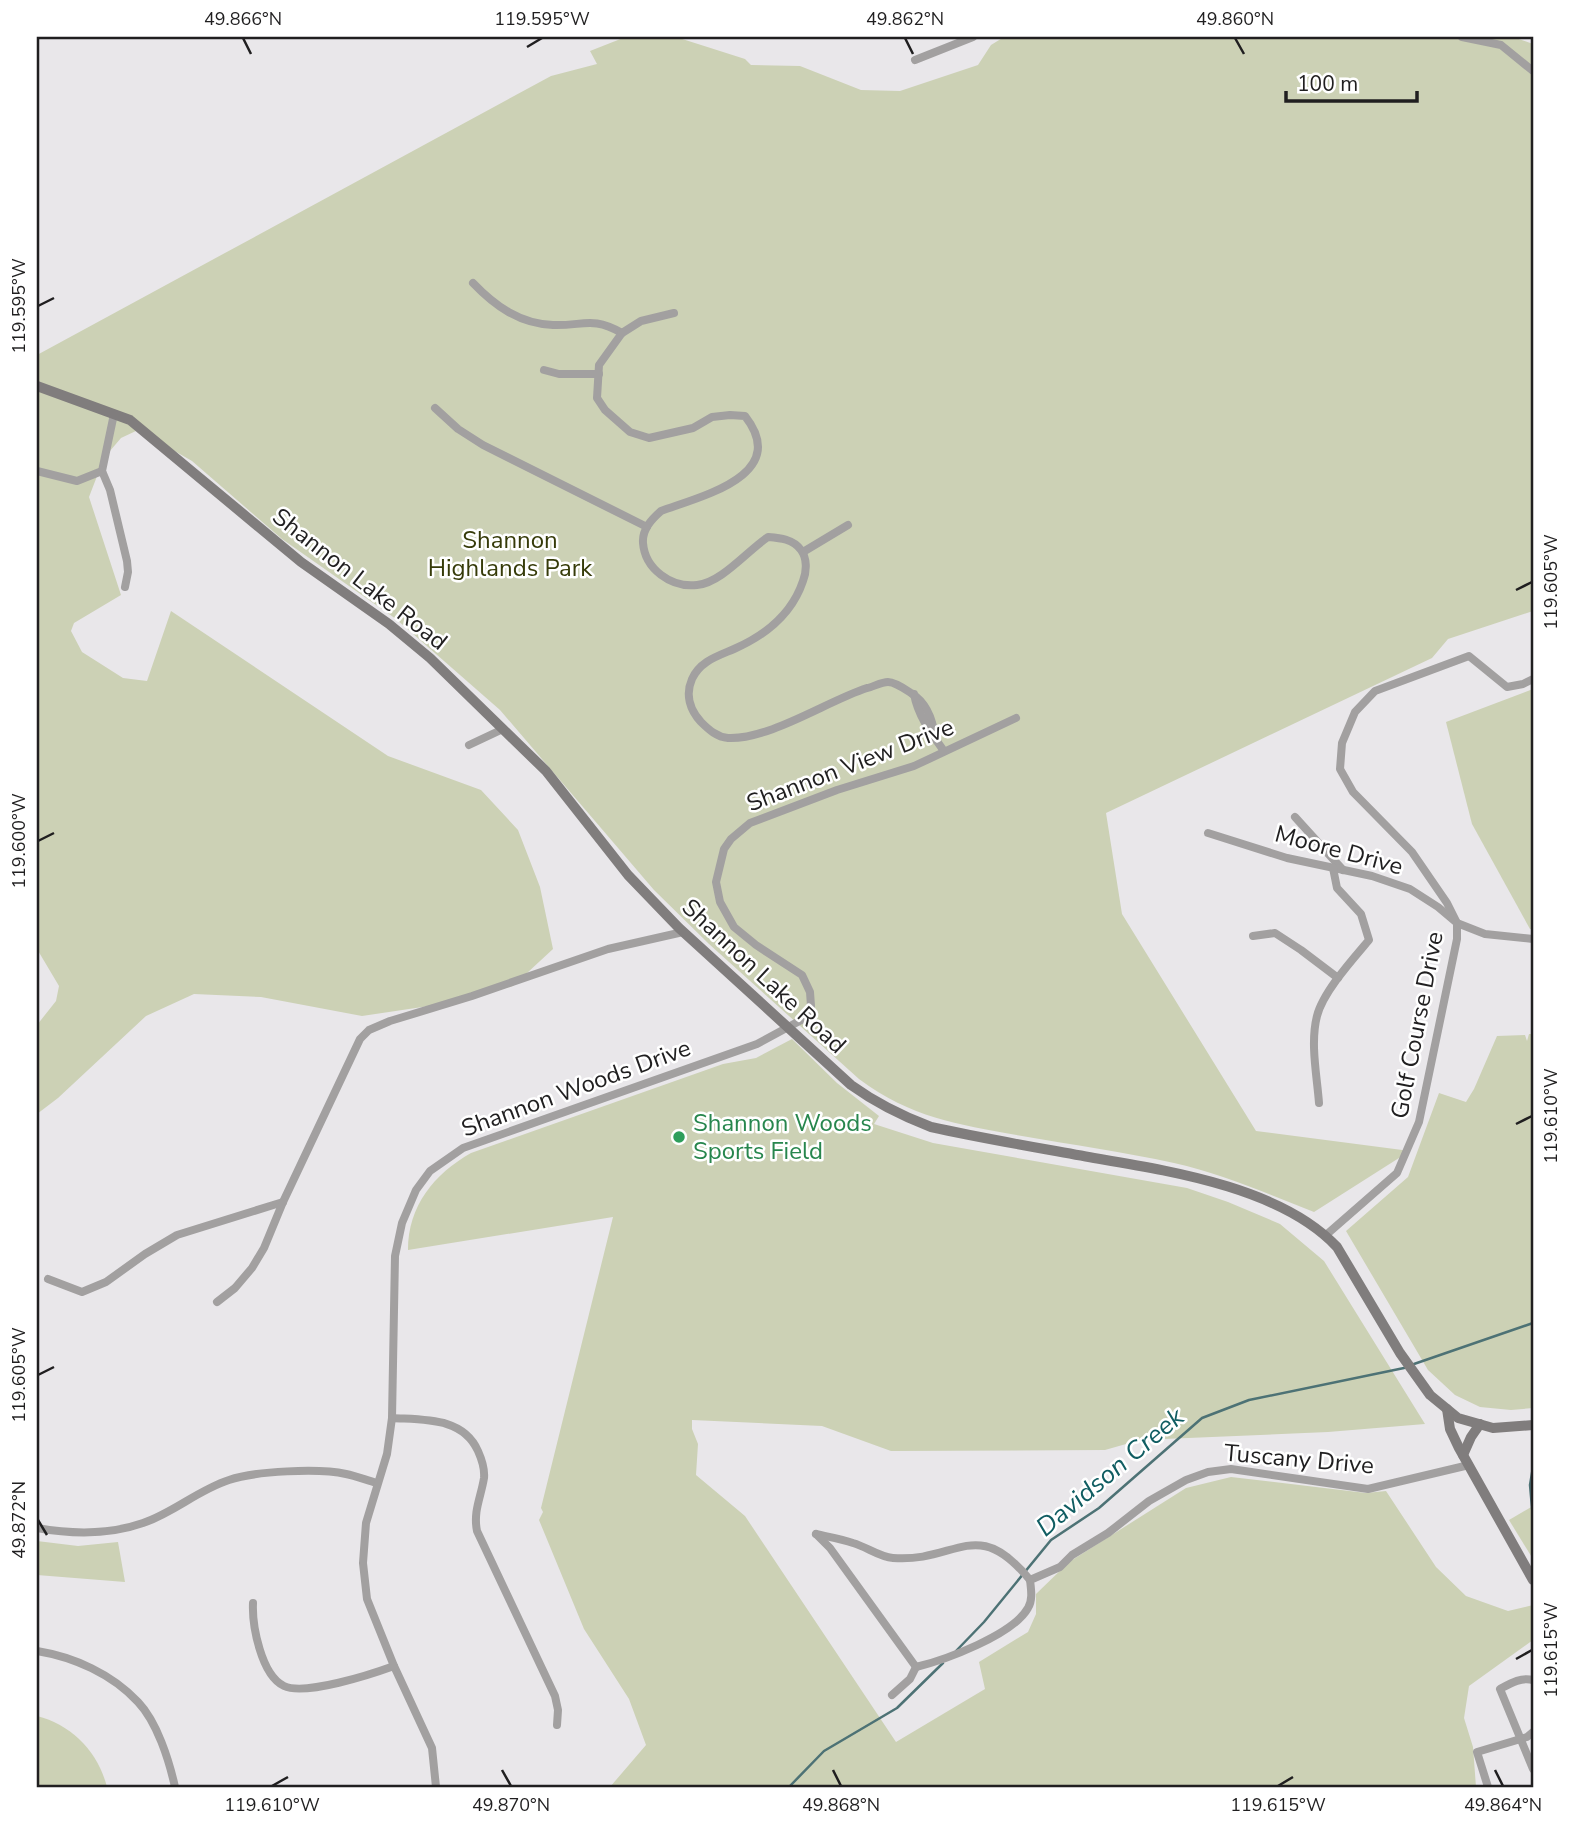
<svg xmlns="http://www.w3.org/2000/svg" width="1570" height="1824" viewBox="0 0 1570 1824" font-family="'Nunito Sans',sans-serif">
<rect width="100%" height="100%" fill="#e9e7ea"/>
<g fill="#ccd1b5">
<path d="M676 37 745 59 751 65 800 66 861 90 900 91 978 65 991 45 1004 37H1513L1533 44V611L1448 639 1432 658 1106 813 1122 914 1256 1131 1410 1151 1314 1212C1268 1194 1223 1174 1174 1163 1124 1152 1073 1145 1022 1136 958 1124 913 1119 859 1079L709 944 654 890 500 710 396 619 282 539 192 461 138 430 121 438 104 458 89 497 121 595 74 623 71 631 82 652 123 678 147 681 171 611 388 756 481 790 518 830 540 887 553 949 513 986 456 1002 362 1016 261 997 194 994 146 1016 58 1098 37 1114V1025L56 1001 59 986 37 949V355L551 76 597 64 590 51 623 38Z"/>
<polygon points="1533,689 1533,929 1530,929 1472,824 1446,722"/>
<polygon points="1529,1034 1533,1034 1533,1408 1511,1410 1480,1407 1455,1395 1428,1370 1346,1231 1408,1177 1439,1093 1466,1102 1474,1089 1497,1036 1525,1035 1527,1041"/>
<path d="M792 1039 837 1083 879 1116 874 1124 933 1143 1187 1188 1228 1202 1280 1224 1324 1261 1425 1424 1328 1432 1140 1440 1105 1450 891 1451 822 1426 692 1420V1429L698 1444 696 1475 745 1516 896 1742 985 1689 979 1662 1028 1632 1036 1614V1594L1069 1562 1186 1488 1231 1477 1366 1493 1386 1491 1436 1567 1466 1596 1508 1611 1533 1605V1640L1469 1686 1464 1718 1473 1747 1476 1787H610L646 1745 629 1699 584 1629 539 1520 543 1512 541 1508 613 1217 408 1250C408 1206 434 1174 471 1153L723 1064 756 1058Z"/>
<polygon points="1533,1506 1533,1559 1509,1520"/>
<polygon points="37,1541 78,1546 118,1542 125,1582 37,1575"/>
<path d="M37 1716C72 1725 98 1752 107 1787H37Z"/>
</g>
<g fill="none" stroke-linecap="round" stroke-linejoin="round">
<g stroke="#4d7275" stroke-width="2.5">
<polyline points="1414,1364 1533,1323"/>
<polyline points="1533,1467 1530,1485 1533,1519"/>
<polyline points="956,1651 984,1622 1051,1540 1099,1508 1202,1418 1249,1400 1404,1368"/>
<polyline points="789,1787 824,1751 897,1708 943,1663"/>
</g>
<g stroke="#a2a0a0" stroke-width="8">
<polyline points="1462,37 1501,45 1533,71"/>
<polyline points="915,60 973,37"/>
<path d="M473 283C495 306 520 324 553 325 584 326 592 316 622 333"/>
<path d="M674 313 641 321 622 333 599 365 597 398 605 410 630 432 649 438 693 428 712 417 730 415 745 416C791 475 702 496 661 511 652 519 642 529 643 543 645 569 671 588 697 585 721 583 747 551 768 537 780 538 793 539 801 550 807 558 807 571 803 581 792 614 766 635 734 649 718 656 700 661 692 679 685 695 690 710 701 722 709 730 717 737 728 738 769 740 827 701 867 688 873 687 881 682 888 682 895 682 905 689 911 693 927 703 933 720 935 738"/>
<polyline points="544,370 559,374 599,374"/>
<polyline points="435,408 458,429 483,445 647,527"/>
<polyline points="114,414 102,471 110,490 127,561 128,572 125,587"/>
<polyline points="37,471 77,481 102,471"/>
<polyline points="803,552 848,525"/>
<path d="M914 694C918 716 931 733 944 751"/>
<polyline points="469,745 503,729"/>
<polyline points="1295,817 1343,870"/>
<polyline points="1208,833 1287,858 1372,876 1410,889 1438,907 1457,923 1485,934 1533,939"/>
<polyline points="1253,936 1275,933 1301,950 1338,978"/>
<path d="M1319 1103C1317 1076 1310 1043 1317 1016 1323 992 1353 959 1369 940L1361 914 1337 888 1333 868"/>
<polyline points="1326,1235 1397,1173 1419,1122 1457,939 1457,923 1447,903 1412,852 1353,792 1340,769 1342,743 1355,712 1375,691 1469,656 1507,687 1523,684 1533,679"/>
<polyline points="48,1279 82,1292 106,1282 145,1254 177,1235 283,1202"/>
<polyline points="217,1302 235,1288 252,1268 264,1248 283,1202 360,1039 369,1030 390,1021 472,996 608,949 683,932"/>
<path d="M392 1418C424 1420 463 1417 478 1451 482 1460 485 1468 484 1478 481 1497 473 1511 477 1531L555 1696 558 1710 557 1725"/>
<path d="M37 1528C71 1534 109 1535 143 1523 173 1513 198 1490 229 1480 255 1471 319 1468 346 1474 356 1476 366 1480 377 1483"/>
<path d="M816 1534 830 1548 916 1667C945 1660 1013 1635 1028 1608 1033 1600 1031 1589 1030 1580L1060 1567 1072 1555 1108 1533 1149 1501 1186 1480 1208 1472 1231 1469 1368 1489 1469 1465"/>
<path d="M816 1534C829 1537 841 1539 853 1543 867 1547 879 1557 893 1558 957 1563 976 1514 1030 1580"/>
<path d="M253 1603C252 1625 261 1675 284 1686 305 1696 372 1674 394 1666"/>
<path d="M37 1651C74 1657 112 1674 138 1702 157 1722 169 1760 175 1787"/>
<path d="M1533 1680C1521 1677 1511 1683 1500 1689L1533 1769"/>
<polyline points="892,1695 910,1679 916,1667"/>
<polyline points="436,1787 432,1748 394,1666 367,1599 363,1563 366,1523 387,1454 392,1418 395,1256 402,1223 416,1190 430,1171 463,1148 757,1044 805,1018 811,1006 810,992 802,975 756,945 734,927 720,902 716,882 724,849 731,839 750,823 837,790 914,766 1016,718"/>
<polyline points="1488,1787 1477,1752 1527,1737 1533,1732"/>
</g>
<g stroke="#807d7d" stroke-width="10">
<path d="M37 386 130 420 301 562 389 624 430 658 546 771 628 875 679 928 851 1085C876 1103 902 1116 931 1127 985 1139 1040 1148 1094 1158 1171 1171 1282 1188 1337 1247L1400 1353 1430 1395 1458 1418 1493 1428 1533 1425"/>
<polyline points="1447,1409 1450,1429 1459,1448 1533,1580"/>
<polyline points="1463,1455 1471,1437 1480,1424"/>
</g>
</g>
<path fill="none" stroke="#201f20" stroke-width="2.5" d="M243 38 251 54M905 38 913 54M1235 38 1244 54M527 47 542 38M38 306 54 298M1516 590 1532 582M38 841 54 833M1516 1124 1532 1116M38 1375 54 1367M38 1520 47 1535M1516 1659 1532 1650M502 1770 511 1786M833 1770 841 1786M1495 1770 1503 1786M272 1786 288 1777M1278 1786 1293 1777"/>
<circle fill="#2e9e5b" stroke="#fff" stroke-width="2.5" cx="679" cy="1137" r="7"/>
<g text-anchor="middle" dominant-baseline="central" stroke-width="5" stroke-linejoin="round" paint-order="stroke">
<g font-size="24" fill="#363b09" stroke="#fff">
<text x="510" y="540">Shannon<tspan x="510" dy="28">Highlands Park</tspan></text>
</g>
<g font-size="24" fill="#201f20" stroke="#fff">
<text transform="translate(360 579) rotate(38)">Shannon Lake Road</text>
<text transform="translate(850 765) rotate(-21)">Shannon View Drive</text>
<text transform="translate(1339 850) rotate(15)">Moore Drive</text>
<text transform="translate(764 976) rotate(43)">Shannon Lake Road</text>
<text transform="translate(1417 1025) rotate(-79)">Golf Course Drive</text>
<text transform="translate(576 1088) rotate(-20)">Shannon Woods Drive</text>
<text transform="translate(1299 1459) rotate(5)">Tuscany Drive</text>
</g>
<g font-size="24" fill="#27864d" stroke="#fff" text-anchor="start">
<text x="693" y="1123">Shannon Woods<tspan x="693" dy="28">Sports Field</tspan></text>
</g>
<g font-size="26" font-style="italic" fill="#105d62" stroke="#fff">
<text transform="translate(1110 1472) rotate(-40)">Davidson Creek</text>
</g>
</g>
<rect width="1570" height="1824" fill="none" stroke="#ffffff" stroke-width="77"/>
<path d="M1286 91v10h131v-10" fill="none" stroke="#201f20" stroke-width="3.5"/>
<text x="1297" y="91" font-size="21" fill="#201f20" stroke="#ffffff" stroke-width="5" paint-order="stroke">100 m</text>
<rect x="38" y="38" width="1494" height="1748" fill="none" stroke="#201f20" stroke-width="2.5"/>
<g font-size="18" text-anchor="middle" fill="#201f20">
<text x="243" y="25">49.866°N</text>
<text x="542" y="25">119.595°W</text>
<text x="905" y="25">49.862°N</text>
<text x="1235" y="25">49.860°N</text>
<text transform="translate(19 306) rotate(-90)" y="6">119.595°W</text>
<text transform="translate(1551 582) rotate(-90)" y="6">119.605°W</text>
<text transform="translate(19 841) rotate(-90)" y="6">119.600°W</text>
<text transform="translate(1551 1116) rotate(-90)" y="6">119.610°W</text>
<text transform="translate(19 1375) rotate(-90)" y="6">119.605°W</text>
<text transform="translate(19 1520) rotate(-90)" y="6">49.872°N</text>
<text transform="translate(1551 1650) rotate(-90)" y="6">119.615°W</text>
<text x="272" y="1811">119.610°W</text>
<text x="511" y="1811">49.870°N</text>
<text x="841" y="1811">49.868°N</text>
<text x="1278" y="1811">119.615°W</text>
<text x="1503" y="1811">49.864°N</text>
</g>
</svg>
